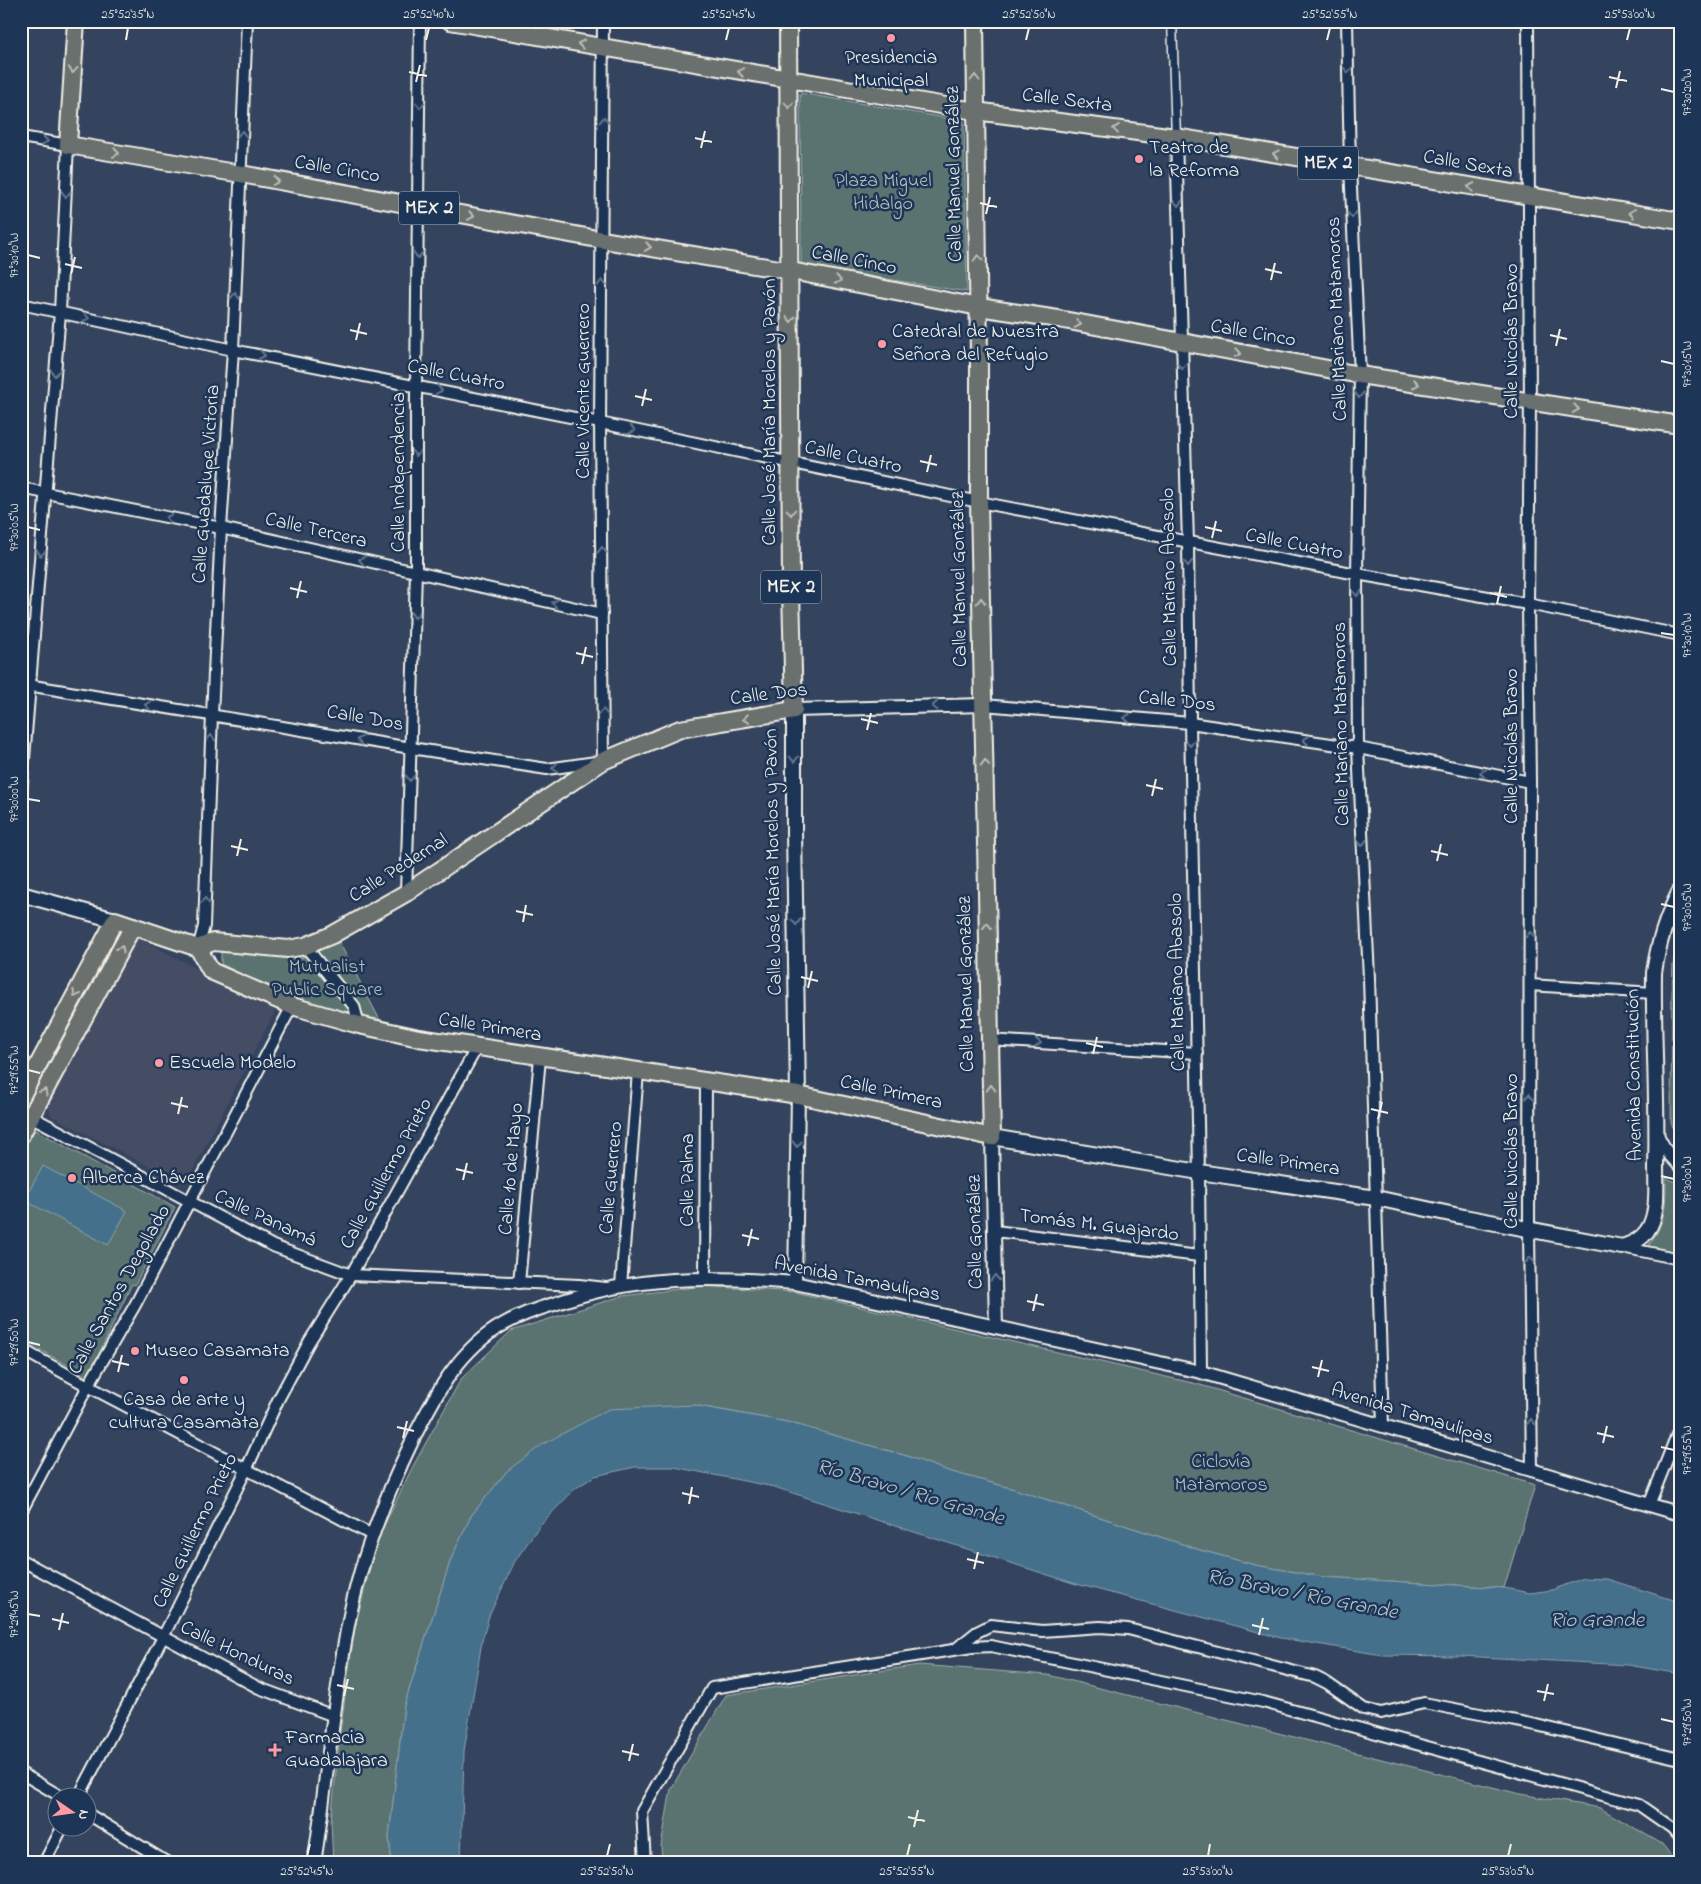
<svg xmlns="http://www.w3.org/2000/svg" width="1701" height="1884" viewBox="0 0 1701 1884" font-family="'Indie Flower',sans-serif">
<rect width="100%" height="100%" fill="#34445f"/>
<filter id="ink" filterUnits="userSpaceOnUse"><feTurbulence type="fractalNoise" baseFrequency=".02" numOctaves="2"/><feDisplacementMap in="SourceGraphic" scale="10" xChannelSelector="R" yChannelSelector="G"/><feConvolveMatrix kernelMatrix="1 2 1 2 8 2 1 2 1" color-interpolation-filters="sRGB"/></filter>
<g filter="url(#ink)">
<polygon fill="#444e65" points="137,937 275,1011 185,1185 52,1116 49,1110 49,1103"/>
<g fill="#5a7370" stroke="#a7b2ac">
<polygon points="800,93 964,121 967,292 801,265"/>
<polygon points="1680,931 1680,1142 1671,1123 1672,994 1673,965"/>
<polygon points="339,942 381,1022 291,999 221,964 221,952 301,958"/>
<polygon points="32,1128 175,1207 135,1285 132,1284 88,1377 21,1339 21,1149"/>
<path d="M1666 1177 1680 1185V1253L1648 1246C1666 1223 1666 1206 1666 1177Z"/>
<polygon points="703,1286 795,1292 1197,1384 1535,1485 1504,1588 1323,1577 1255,1565 1200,1550 1014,1489 948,1471 907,1456 787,1422 693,1405 507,1471 471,1516 451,1559 404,1706 389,1837 392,1863 333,1863 331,1821 340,1732 355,1627 377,1540 412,1468 461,1379 511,1331 622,1296"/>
<polygon points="919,1665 1048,1675 1520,1794 1600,1808 1662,1844 1677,1863 662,1863 661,1846 671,1789 726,1695"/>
</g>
<g fill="#45708b" stroke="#8ba4b0">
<polygon points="43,1166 127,1211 108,1245 24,1200"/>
<polygon points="693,1405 787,1422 907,1456 948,1471 1014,1489 1200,1550 1255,1565 1323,1577 1504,1588 1530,1593 1552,1590 1584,1578 1607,1579 1680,1602 1680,1674 1628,1665 1461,1656 1382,1655 1281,1638 1073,1583 774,1487 674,1467 635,1467 595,1476 576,1488 540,1525 515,1561 489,1616 482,1641 464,1751 461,1863 392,1863 389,1837 404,1706 451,1559 471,1516 507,1471 543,1444 609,1409"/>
</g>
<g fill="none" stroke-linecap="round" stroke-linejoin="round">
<defs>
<polyline id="pedestrian" points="1172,21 1176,137"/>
<g id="minor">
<polyline points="1347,21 1350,167 1360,375 1357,574 1358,748 1369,978 1383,1426"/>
<polyline points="1528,21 1530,402 1528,604 1530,782 1529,1230 1532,1471"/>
<polyline points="21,137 68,145 60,312 21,796"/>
<polyline points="1176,137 1188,543 1190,723 1199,1172 1201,1372"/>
<polyline points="21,304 233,350 600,423 979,502 1357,574 1528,604 1680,635"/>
<polyline points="21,488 221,528 602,614"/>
<polyline points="21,684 411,748 547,769 603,761 600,423 603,21"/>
<polyline points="984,705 1190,723 1358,748 1530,782"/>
<polyline points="406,893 416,572 416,386 420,21"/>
<polyline points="305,946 354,1006 359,1025"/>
<polyline points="198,948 204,926 212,715 221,528 233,350 247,21"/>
<polyline points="1530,985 1654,993"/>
<polyline points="989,1040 1197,1053"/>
<polyline points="21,1111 273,1246 351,1275 579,1285 606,1288"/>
<polyline points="1658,1135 1669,1155 1680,1167"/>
<polyline points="995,1231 1199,1256"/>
<polyline points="1622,1247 1680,1259"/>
<polyline points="705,1277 706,1082"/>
<polyline points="519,1283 540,1058"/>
<polyline points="621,1286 638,1072"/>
<polyline points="21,1349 88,1386 372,1535"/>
<polyline points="1649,1505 1680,1427"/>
<polyline points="21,1512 88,1386 135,1305 292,1006"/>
<polyline points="21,1560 259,1688 334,1716"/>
<polyline points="957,1648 977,1632 991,1625 1042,1631 1100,1627 1128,1629 1315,1677 1327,1683 1364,1709 1381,1713 1424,1703 1536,1725 1680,1759"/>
<polyline points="21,1773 60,1796"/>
<polyline points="79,1796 163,1637 246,1470 278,1400 309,1342 351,1275 477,1047"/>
<polyline points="88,1814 168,1863"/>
<polyline points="44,1863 63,1826"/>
<polyline points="645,1863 642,1811 712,1688 972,1647 991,1646 1263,1702 1639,1805 1672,1828 1680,1837"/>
</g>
<g id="tertiary">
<polyline points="794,710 984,705"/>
<polyline points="992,1137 996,1327"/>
<polyline points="795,1283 798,1095"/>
<path d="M314 1863C327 1782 333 1700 349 1620 361 1556 386 1495 414 1437 436 1393 460 1348 504 1324 520 1315 537 1309 554 1304 636 1275 710 1276 795 1283L1201 1372 1680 1514"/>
</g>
<g id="secondary">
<polyline points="794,710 794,831 798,1095"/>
<polyline points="21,894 115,920"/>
<path d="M992 1137 1199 1172 1376 1198 1464 1217 1622 1247C1632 1244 1641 1240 1647 1231 1659 1214 1656 1187 1656 1167 1658 1103 1653 1038 1654 973 1658 943 1666 918 1680 891"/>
</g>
<g id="primary">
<polyline points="76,21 68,145 241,174 603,240 791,271 979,307 1058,319 1360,375 1680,425"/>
<polyline points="450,21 975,111 1176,137 1680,221"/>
<polyline points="198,948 213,942 288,949 305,946 332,935 406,893 603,761 680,729 794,710 791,590 788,21"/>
<polyline points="21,1097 115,920 198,948 211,971 292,1006 359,1025 419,1038 798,1095 992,1137 979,502 979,358 975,21"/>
<polyline points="21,1135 133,926"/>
</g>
</defs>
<use href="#pedestrian" stroke="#f4f1e8" stroke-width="11"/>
<use href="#minor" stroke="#f4f1e8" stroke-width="14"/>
<use href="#tertiary" stroke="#f4f1e8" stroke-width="16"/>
<use href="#secondary" stroke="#f4f1e8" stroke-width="18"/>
<use href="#primary" stroke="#f4f1e8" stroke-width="20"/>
<use href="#pedestrian" stroke="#1d3557" stroke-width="8"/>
<use href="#minor" stroke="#1d3557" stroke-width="10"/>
<use href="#tertiary" stroke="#1d3557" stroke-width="12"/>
<use href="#secondary" stroke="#1d3557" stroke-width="14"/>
<use href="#primary" stroke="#6b706d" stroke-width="16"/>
</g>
<defs><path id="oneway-chevron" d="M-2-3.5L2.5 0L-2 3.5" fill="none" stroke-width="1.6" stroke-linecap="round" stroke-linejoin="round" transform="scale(1.25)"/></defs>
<g stroke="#bdbdb7">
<use href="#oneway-chevron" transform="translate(581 44) rotate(-170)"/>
<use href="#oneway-chevron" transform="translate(73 70) rotate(94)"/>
<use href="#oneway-chevron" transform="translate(741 72) rotate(-170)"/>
<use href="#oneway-chevron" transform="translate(975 78) rotate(-90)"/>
<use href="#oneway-chevron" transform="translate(789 105) rotate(90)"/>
<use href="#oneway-chevron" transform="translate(1116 129) rotate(-173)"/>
<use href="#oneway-chevron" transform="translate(116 153) rotate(10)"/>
<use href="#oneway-chevron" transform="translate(1276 154) rotate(-170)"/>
<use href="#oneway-chevron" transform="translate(276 181) rotate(10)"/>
<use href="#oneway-chevron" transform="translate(1471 187) rotate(-170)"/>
<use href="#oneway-chevron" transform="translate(1632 213) rotate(-171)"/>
<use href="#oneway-chevron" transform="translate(471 216) rotate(10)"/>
<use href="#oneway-chevron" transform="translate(648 247) rotate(9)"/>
<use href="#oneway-chevron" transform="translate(978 258) rotate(-91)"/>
<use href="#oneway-chevron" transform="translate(838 280) rotate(11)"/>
<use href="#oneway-chevron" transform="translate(791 319) rotate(90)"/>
<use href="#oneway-chevron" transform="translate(1078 324) rotate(11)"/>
<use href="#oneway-chevron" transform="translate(1238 353) rotate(10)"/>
<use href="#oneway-chevron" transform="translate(1416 384) rotate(9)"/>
<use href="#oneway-chevron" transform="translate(1576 409) rotate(9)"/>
<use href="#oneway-chevron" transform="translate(791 512) rotate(90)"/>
<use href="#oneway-chevron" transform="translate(981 601) rotate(-91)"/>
<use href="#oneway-chevron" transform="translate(746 719) rotate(171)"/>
<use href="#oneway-chevron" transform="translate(985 763) rotate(-91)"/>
<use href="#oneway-chevron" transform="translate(987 926) rotate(-91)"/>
<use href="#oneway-chevron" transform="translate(121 949) rotate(-62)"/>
<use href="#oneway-chevron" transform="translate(76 994) rotate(118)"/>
<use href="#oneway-chevron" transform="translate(991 1088) rotate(-92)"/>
<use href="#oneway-chevron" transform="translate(44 1092) rotate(-62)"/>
</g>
<g stroke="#68778a">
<use href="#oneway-chevron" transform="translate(1348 70) rotate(89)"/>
<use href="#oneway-chevron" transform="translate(420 105) rotate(90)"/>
<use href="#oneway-chevron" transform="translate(604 120) rotate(-90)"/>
<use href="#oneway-chevron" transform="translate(242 134) rotate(-87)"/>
<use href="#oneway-chevron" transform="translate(45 141) rotate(9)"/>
<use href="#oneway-chevron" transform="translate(66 194) rotate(93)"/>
<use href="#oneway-chevron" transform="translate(1178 203) rotate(88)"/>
<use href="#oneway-chevron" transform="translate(1352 215) rotate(87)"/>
<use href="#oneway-chevron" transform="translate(418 255) rotate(91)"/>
<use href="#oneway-chevron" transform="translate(602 283) rotate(-89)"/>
<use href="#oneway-chevron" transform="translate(235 296) rotate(-88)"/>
<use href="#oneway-chevron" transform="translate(86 318) rotate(12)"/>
<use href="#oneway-chevron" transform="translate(262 355) rotate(11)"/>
<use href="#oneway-chevron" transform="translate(1182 366) rotate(88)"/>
<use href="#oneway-chevron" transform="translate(55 373) rotate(94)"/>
<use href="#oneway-chevron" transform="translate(439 390) rotate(11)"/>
<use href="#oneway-chevron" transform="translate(1359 395) rotate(91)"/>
<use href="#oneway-chevron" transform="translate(632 430) rotate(12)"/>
<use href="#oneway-chevron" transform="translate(416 453) rotate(90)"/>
<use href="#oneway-chevron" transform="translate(169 518) rotate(-169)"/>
<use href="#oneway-chevron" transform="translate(602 550) rotate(-91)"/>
<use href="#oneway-chevron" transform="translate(41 553) rotate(95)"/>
<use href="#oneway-chevron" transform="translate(362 560) rotate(-167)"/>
<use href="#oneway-chevron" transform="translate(1188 563) rotate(90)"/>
<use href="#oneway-chevron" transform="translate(1357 593) rotate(90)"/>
<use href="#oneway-chevron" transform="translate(555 603) rotate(-167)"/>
<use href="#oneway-chevron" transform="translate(415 615) rotate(92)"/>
<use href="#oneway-chevron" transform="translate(148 705) rotate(-171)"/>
<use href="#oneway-chevron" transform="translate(935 706) rotate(178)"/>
<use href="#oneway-chevron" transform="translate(603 712) rotate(-90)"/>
<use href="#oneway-chevron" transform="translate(1127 718) rotate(-175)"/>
<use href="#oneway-chevron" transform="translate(211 738) rotate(-88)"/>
<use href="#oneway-chevron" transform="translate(360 740) rotate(-170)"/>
<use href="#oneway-chevron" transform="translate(1306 740) rotate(-172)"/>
<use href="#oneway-chevron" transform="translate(1190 743) rotate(89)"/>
<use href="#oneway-chevron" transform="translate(794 759) rotate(90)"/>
<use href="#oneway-chevron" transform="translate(555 768) rotate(173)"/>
<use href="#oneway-chevron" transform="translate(1483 773) rotate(-169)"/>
<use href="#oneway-chevron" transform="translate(410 778) rotate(92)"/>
<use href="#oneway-chevron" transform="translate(1362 843) rotate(87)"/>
<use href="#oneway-chevron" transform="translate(205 901) rotate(-88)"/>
<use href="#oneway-chevron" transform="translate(796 922) rotate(88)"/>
<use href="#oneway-chevron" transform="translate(1530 935) rotate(-90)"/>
<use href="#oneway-chevron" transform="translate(1038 1043) rotate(4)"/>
<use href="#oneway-chevron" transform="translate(1529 1097) rotate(-90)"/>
<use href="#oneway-chevron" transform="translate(797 1144) rotate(91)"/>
<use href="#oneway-chevron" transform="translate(1530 1260) rotate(-92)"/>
<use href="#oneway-chevron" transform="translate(995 1278) rotate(-91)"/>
<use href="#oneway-chevron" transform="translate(1531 1422) rotate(-91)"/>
</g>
</g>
<path fill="none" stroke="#f4f1e8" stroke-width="2" d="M126 40 128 28M426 40 429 28M726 40 729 28M1026 40 1029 28M1327 40 1330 28M1627 40 1630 28M409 72 427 76M1609 77 1627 81M416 82 420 65M1616 88 1620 71M1661 89 1674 92M695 138 712 142M701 148 705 131M980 203 997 207M986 214 990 197M28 255 40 258M65 264 82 268M1265 269 1282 273M71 274 75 257M1271 280 1275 263M350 330 367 334M1550 335 1567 339M356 340 360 323M1556 346 1560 329M1661 361 1674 364M635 396 652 400M642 406 646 389M920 461 937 465M927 472 931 455M28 527 40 530M1205 527 1222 531M1212 538 1216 521M290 588 307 592M1490 593 1507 597M297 598 301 581M1497 604 1501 586M1661 633 1674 635M576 653 593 657M582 664 586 647M861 719 878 723M867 730 871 713M1146 785 1163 789M1152 796 1156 779M28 799 40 801M231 846 248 850M1431 851 1448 855M237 856 241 839M1437 861 1441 844M1661 904 1674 907M516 911 533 915M523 922 526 905M801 977 818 981M808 988 812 971M1086 1043 1103 1047M1093 1054 1097 1037M28 1070 40 1073M171 1103 188 1107M1371 1109 1388 1113M178 1114 182 1097M1378 1119 1382 1102M456 1169 473 1173M1661 1176 1674 1179M463 1180 467 1163M742 1235 759 1239M748 1246 752 1229M1027 1301 1044 1305M1033 1311 1037 1294M28 1342 40 1345M112 1361 129 1365M1312 1367 1329 1371M118 1372 122 1355M1318 1377 1322 1360M397 1427 414 1431M1597 1433 1614 1437M403 1438 407 1421M1603 1443 1607 1426M1661 1447 1674 1450M682 1493 699 1497M689 1504 692 1487M967 1559 984 1563M974 1569 978 1552M28 1614 40 1616M52 1619 69 1623M1252 1625 1269 1629M59 1630 63 1613M1259 1635 1263 1618M337 1685 354 1689M1537 1691 1554 1694M344 1696 348 1679M1544 1701 1548 1684M1661 1719 1674 1722M622 1751 639 1755M629 1761 633 1744M908 1817 925 1821M914 1827 918 1810M307 1856 310 1844M607 1856 610 1844M907 1856 910 1844M1208 1856 1210 1844M1508 1856 1511 1844"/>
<g fill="#ff9aa2" stroke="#1d3557" stroke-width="2">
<circle cx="891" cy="38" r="5"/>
<circle cx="1139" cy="159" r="5"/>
<circle cx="882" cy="344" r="5"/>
<circle cx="159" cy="1063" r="5"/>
<circle cx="72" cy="1178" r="5"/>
<circle cx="135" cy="1351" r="5"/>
<circle cx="184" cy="1380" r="5"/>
<path d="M272.5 1742.5h5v5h5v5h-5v5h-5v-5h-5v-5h5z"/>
</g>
<g text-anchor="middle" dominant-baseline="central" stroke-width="5" stroke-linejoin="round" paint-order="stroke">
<g fill="#1d3557" stroke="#b4b9bc" stroke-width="1">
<rect x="1298" y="146.5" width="60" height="33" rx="4"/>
<rect x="399" y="191.5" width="60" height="33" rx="4"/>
<rect x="761" y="570.5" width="60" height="33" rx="4"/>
</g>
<g font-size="19" font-weight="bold" fill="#f4f1e8">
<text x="1328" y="163">MEX 2</text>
<text x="429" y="208">MEX 2</text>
<text x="791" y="587">MEX 2</text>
</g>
<g font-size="20" fill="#f4f1e8" stroke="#1d3557" text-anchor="start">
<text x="891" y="58" text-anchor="middle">Presidencia<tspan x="891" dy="23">Municipal</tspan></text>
<text x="1149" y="148">Teatro de<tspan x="1149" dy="23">la Reforma</tspan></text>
<text x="892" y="332">Catedral de Nuestra<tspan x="892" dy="23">Señora del Refugio</tspan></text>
<text x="169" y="1063">Escuela Modelo</text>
<text x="82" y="1178">Alberca Chávez</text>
<text x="145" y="1351">Museo Casamata</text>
<text x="184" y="1400" text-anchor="middle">Casa de arte y<tspan x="184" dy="23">cultura Casamata</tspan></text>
<text x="285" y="1738">Farmacia<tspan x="285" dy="23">Guadalajara</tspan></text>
</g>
<g font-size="20" fill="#f4f1e8" stroke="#1d3557">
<text transform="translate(1067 101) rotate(7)">Calle Sexta</text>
<text transform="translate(1468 165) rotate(10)">Calle Sexta</text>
<text transform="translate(337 170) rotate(10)">Calle Cinco</text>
<text transform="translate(955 174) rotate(-91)">Calle Manuel González</text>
<text transform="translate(854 261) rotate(11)">Calle Cinco</text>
<text transform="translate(1338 319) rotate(-92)">Calle Mariano Matamoros</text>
<text transform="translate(1253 334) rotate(10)">Calle Cinco</text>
<text transform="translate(1512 341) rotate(-90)">Calle Nicolás Bravo</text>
<text transform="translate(456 376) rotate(11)">Calle Cuatro</text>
<text transform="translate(584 391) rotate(-90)">Calle Vicente Guerrero</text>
<text transform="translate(770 412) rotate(-90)">Calle José María Morelos y Pavón</text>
<text transform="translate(853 458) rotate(12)">Calle Cuatro</text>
<text transform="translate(399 472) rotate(-90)">Calle Independencia</text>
<text transform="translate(207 484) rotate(-86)">Calle Guadalupe Victoria</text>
<text transform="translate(316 531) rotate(13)">Calle Tercera</text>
<text transform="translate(1294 545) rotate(11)">Calle Cuatro</text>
<text transform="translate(1170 577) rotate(-91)">Calle Mariano Abasolo</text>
<text transform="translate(960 579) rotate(-91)">Calle Manuel González</text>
<text transform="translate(769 695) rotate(-7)">Calle Dos</text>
<text transform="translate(1177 702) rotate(6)">Calle Dos</text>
<text transform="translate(365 719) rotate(10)">Calle Dos</text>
<text transform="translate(1342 724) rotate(-91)">Calle Mariano Matamoros</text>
<text transform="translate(1512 746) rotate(-90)">Calle Nicolás Bravo</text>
<text transform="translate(774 862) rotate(-91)">Calle José María Morelos y Pavón</text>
<text transform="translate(399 869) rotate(-32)">Calle Pedernal</text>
<text transform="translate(1178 982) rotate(-91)">Calle Mariano Abasolo</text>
<text transform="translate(967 984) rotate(-91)">Calle Manuel González</text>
<text transform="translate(490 1028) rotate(9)">Calle Primera</text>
<text transform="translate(1635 1075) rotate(-91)">Avenida Constitución</text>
<text transform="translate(891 1093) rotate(12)">Calle Primera</text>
<text transform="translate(1512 1151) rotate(-90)">Calle Nicolás Bravo</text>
<text transform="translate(1288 1163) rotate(8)">Calle Primera</text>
<text transform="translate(512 1169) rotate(-85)">Calle 10 de Mayo</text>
<text transform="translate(387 1174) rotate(-61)">Calle Guillermo Prieto</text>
<text transform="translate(612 1178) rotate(-85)">Calle Guerrero</text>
<text transform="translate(688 1180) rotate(-90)">Calle Palma</text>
<text transform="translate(265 1219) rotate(25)">Calle Panamá</text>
<text transform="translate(1099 1226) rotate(7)">Tomás M. Guajardo</text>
<text transform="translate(976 1232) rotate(-91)">Calle González</text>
<text transform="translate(857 1280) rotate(11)">Avenida Tamaulipas</text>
<text transform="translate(120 1290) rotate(-61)">Calle Santos Degollado</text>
<text transform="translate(1412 1415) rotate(17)">Avenida Tamaulipas</text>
<text transform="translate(196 1531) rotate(-64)">Calle Guillermo Prieto</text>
<text transform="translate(237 1654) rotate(26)">Calle Honduras</text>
</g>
<g font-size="20" fill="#b6bfb8" stroke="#1d3557">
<text x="883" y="181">Plaza Miguel<tspan x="883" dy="23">Hidalgo</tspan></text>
<text x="327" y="967">Mutualist<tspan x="327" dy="23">Public Square</tspan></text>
<text x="1221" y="1462">Ciclovía<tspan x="1221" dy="23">Matamoros</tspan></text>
</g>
<g font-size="21" font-style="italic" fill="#b7c4c7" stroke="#1d3557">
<text transform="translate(910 1493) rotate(16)">Río Bravo / Rio Grande</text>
<text transform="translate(1302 1595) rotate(11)">Río Bravo / Rio Grande</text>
<text x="1597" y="1621">Rio Grande</text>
</g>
</g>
<rect width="1701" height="1884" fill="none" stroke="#1d3557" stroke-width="55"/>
<g transform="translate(72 1812) rotate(103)"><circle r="24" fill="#1d3557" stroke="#738091"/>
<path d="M0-4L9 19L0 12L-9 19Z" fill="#ff9aa2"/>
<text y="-8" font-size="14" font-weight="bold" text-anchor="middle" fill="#f4f1e8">N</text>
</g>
<rect x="28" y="28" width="1646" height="1828" fill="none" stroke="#f4f1e8" stroke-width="2"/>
<g font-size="12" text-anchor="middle" fill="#f4f1e8">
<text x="128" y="18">25°52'35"N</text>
<text x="429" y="18">25°52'40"N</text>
<text x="729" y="18">25°52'45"N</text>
<text x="1029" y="18">25°52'50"N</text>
<text x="1330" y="18">25°52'55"N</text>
<text x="1630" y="18">25°53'00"N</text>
<text transform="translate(1687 92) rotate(-90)" y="4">97°30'20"W</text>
<text transform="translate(14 255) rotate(-90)" y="4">97°30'10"W</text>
<text transform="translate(1687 364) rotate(-90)" y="4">97°30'15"W</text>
<text transform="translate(14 527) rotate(-90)" y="4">97°30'05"W</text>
<text transform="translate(1687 635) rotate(-90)" y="4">97°30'10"W</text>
<text transform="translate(14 799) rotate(-90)" y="4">97°30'00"W</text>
<text transform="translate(1687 907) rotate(-90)" y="4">97°30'05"W</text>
<text transform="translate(14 1070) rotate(-90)" y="4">97°29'55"W</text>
<text transform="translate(1687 1179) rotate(-90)" y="4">97°30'00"W</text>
<text transform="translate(14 1342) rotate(-90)" y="4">97°29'50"W</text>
<text transform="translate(1687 1450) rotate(-90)" y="4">97°29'55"W</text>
<text transform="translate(14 1614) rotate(-90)" y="4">97°29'45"W</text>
<text transform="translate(1687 1722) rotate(-90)" y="4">97°29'50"W</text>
<text x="307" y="1875">25°52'45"N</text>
<text x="607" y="1875">25°52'50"N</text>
<text x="907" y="1875">25°52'55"N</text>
<text x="1208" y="1875">25°53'00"N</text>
<text x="1508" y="1875">25°53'05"N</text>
</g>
</svg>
